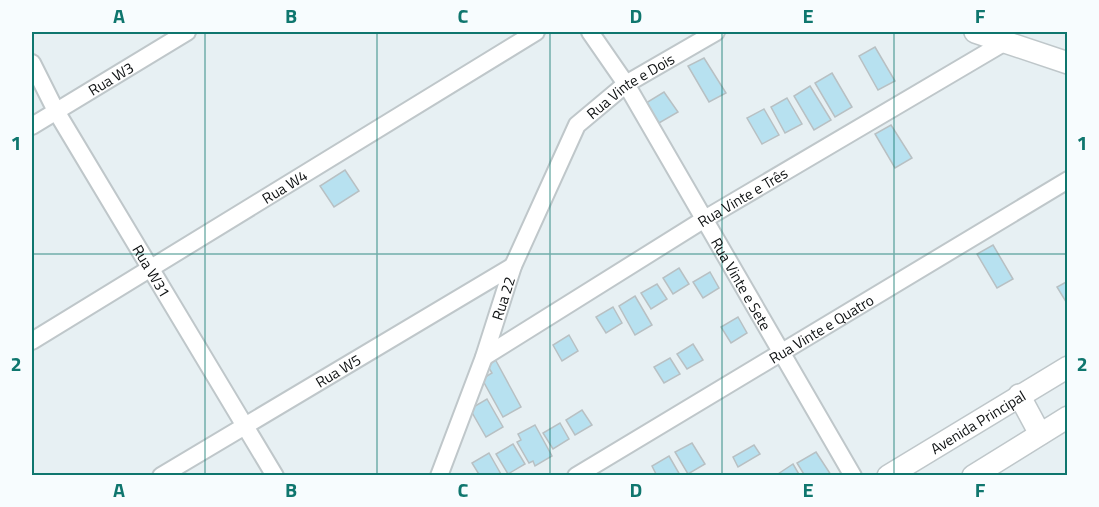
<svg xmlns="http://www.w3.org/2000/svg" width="1099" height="507" viewBox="0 0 1099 507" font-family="'Titillium Web',sans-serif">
<rect width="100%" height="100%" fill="#e7f0f3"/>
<g fill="#b7e1f0" stroke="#b8c0c3" stroke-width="1.5">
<polygon points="875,47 895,81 878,90 859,56"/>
<polygon points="704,58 726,93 709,102 688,66"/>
<polygon points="832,73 852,107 835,117 815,83"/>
<polygon points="810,86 831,120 814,130 794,96"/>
<polygon points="664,92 678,112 659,123 646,103"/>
<polygon points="787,98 802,124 785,133 771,107"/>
<polygon points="764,109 779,135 762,144 747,118"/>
<polygon points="891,125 912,158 895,168 875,134"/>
<polygon points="345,170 359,191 334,207 320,186"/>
<polygon points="993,245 1013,279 997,288 977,254"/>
<polygon points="679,268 689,284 673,294 663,278"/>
<polygon points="710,272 719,288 703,298 693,282"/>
<polygon points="1068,281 1068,305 1057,287"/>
<polygon points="657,284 667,299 651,309 641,293"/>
<polygon points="635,296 652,325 635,335 619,306"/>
<polygon points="613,307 622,323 606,333 596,317"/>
<polygon points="738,317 747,333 731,343 721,327"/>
<polygon points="569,335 578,351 562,361 553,345"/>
<polygon points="693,344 703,360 687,369 677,354"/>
<polygon points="670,358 680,374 664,383 654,367"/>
<polygon points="495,359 521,407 503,417 482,379 492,373 486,363"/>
<polygon points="487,399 503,427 486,437 470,409"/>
<polygon points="582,410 592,425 575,435 566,420"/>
<polygon points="560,423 569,439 553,449 543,433"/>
<polygon points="535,425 552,456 535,466 533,461 529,463 517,442 521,440 518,434"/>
<polygon points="692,443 705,464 688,474 675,452"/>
<polygon points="513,444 525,464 508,474 496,454"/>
<polygon points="754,445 760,454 738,467 733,457"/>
<polygon points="816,452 831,475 830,476 805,476 797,463"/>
<polygon points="489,453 502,476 480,476 472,463"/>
<polygon points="669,456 680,475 657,476 652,466"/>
<polygon points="793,464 800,476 779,476 778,474"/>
</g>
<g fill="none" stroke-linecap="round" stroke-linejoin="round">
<defs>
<g id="minor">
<path id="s1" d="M590 32 626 84 853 476"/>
<path id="s2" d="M32 63 56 111 275 476"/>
<path id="s3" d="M32 126 187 32"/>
<path id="s4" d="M32 341 536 32"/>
<path id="s5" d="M484 357 703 220 1005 42"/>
<path id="s6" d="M161 476 513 266"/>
<path id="s7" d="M439 476 484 357 513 266 577 125 626 84 716 32"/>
<path id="s8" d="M576 476 1068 180"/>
</g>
<g id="tertiary">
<polyline points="975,32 1068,63"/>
<polyline points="1019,395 1040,434"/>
<path id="s9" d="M888 476 1068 367"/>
<polyline points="973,476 1068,417"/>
</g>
</defs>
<use href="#minor" stroke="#bfc7ca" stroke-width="20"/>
<use href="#tertiary" stroke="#bfc7ca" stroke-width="24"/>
<use href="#minor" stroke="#fff" stroke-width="16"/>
<use href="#tertiary" stroke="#fff" stroke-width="21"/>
</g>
<path fill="none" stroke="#0f766e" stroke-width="1.5" stroke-opacity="0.55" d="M205 32V476M377 32V476M550 32V476M722 32V476M894 32V476M32 254H1068"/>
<g text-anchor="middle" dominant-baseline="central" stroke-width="6" stroke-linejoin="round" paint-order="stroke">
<g font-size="15" fill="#0d1011" stroke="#f7fcfe">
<text stroke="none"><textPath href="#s3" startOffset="92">Rua W3</textPath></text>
<text stroke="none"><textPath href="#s7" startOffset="444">Rua Vinte e Dois</textPath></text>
<text stroke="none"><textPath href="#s4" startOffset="296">Rua W4</textPath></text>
<text stroke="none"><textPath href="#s5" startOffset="304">Rua Vinte e Três</textPath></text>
<text stroke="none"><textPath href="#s2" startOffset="240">Rua W31</textPath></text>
<text stroke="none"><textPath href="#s1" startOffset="294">Rua Vinte e Sete</textPath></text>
<text stroke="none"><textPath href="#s7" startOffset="189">Rua 22</textPath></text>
<text stroke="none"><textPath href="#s8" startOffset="286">Rua Vinte e Quatro</textPath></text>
<text stroke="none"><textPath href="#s6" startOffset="206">Rua W5</textPath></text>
<text stroke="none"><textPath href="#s9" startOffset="105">Avenida Principal</textPath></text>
</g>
</g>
<rect width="1099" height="507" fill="none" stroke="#f7fcfe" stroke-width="66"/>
<rect x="33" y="33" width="1033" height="441" fill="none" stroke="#0f766e" stroke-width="2"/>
<g font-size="20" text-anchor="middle" font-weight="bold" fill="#0f766e">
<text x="119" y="23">A</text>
<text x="291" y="23">B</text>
<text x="463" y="23">C</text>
<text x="636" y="23">D</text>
<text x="808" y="23">E</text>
<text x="980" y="23">F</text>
<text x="16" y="150">1</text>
<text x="1082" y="150">1</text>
<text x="16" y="371">2</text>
<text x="1082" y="371">2</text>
<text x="119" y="497">A</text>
<text x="291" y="497">B</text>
<text x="463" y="497">C</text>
<text x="636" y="497">D</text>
<text x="808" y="497">E</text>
<text x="980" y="497">F</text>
</g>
</svg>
